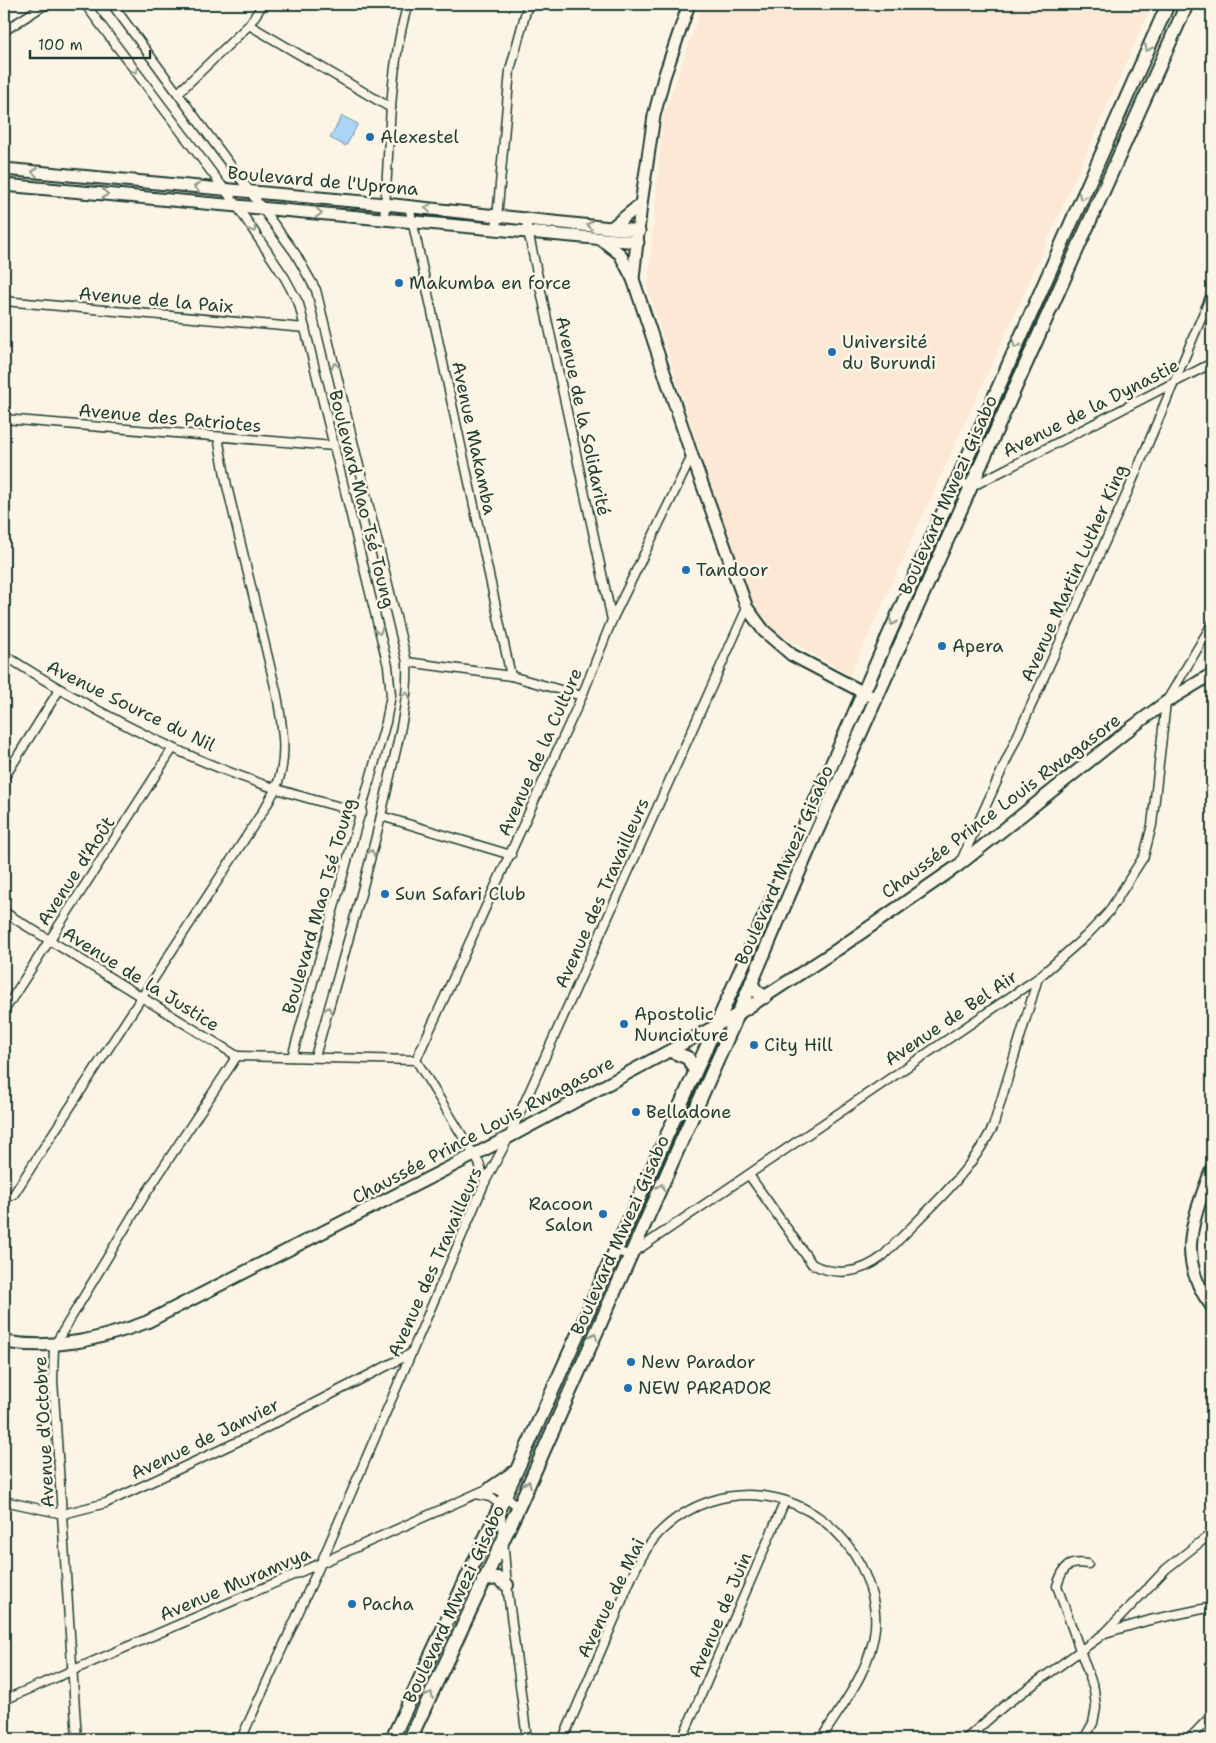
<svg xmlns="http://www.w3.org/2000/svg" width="1216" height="1743" viewBox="0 0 1216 1743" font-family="'Shantell Sans',sans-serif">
<rect width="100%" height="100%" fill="#fcf5e5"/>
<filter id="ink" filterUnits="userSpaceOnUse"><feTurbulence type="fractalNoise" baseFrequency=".02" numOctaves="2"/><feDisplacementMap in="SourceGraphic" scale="10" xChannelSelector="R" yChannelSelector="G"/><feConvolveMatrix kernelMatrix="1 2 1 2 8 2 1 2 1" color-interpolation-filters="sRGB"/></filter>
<g filter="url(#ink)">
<polygon fill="#fce8d4" points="703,4 1152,4 1029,282 850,675 771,629 750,599 736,567 648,289 663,117"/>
<polygon fill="#abd4f6" stroke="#7398a8" points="342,116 358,124 346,146 330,138"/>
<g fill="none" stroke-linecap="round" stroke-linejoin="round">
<defs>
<g id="street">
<polyline points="85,4 237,206 285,278 299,304 388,666 391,695 386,722 292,1057"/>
<path d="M112 4 295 253 316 290 407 662C409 704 397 744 388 785 368 877 340 967 315 1057"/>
<polyline points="249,25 391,108"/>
<polyline points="4,31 46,4"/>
<polyline points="178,93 249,25 263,4"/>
<polyline points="409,206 511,676"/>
<polyline points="525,217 612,620"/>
<path d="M384 219C390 151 388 68 408 4"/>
<polyline points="496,230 510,70 528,4"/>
<polyline points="4,301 305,328"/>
<polyline points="4,419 334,446"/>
<polyline points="957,480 971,487 1212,363"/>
<path d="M4 655C89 709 181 758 277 789 305 798 334 805 362 813"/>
<polyline points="407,662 511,676 582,696"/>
<polyline points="4,778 59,690"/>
<polyline points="381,816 511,855"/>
<polyline points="960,863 1128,491 1212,293"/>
<polyline points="4,912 237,1056"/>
<polyline points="4,1011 173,748"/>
<polyline points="237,1056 416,1060 479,1163 485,1182"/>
<polyline points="416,1060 582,696 612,620 692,456"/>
<path d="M749 1175 812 1264C836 1277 862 1273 883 1256 921 1216 968 1177 993 1127L1038 978"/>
<path d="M4 1199 14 1194 37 1158 248 834C257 819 270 803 276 787 289 758 282 725 277 695L227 486 218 437"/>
<polyline points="615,1251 630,1255 1038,978 1087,935 1108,913 1144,856 1152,825 1166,702 1212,624"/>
<polyline points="476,1494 490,1497 500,1504 507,1585 527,1739"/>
<polyline points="4,1501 63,1514 106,1503 256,1433 410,1354"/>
<polyline points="1106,1632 1166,1569 1212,1533"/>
<polyline points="4,1700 321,1563 487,1489 499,1490 518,1507"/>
<polyline points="77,1739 53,1380 54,1346 145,1195 237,1056"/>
<polyline points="241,1739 321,1563 485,1182 509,1137 747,608"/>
<path d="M563 1739C580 1699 598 1658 615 1618 626 1591 638 1556 658 1534 721 1470 821 1488 861 1566 870 1585 877 1607 875 1628 871 1670 842 1705 821 1739"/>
<polyline points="682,1739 785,1501"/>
<polyline points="966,1739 1005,1705 1105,1633 1150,1620 1212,1607"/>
<path d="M1084 1739 1093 1723 1096 1708 1094 1689 1057 1586C1063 1567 1067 1561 1088 1564"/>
<polyline points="1189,1739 1212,1715"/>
</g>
<g id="secondary">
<polyline points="689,4 664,77 654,116 641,204 633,279 692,456 747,608 764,631 792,655 872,697"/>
<polyline points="4,169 385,204 639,231"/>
<polyline points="4,185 638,242"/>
<polyline points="611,228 641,204"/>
<polyline points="602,240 620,254 633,279"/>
<path d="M1212 1168C1193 1220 1175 1258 1212 1307"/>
<path d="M4 1342C56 1350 98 1340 147 1322L509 1137 738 1014 838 949 959 865 1131 728 1166 702 1212 674"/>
</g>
<g id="primary">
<polyline points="751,983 756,991 765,997"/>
<polyline points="671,1051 688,1058 695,1071"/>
<polyline points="491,1488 513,1473"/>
<polyline points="483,1580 497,1578 507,1585"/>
<polyline points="392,1739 516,1472 715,1028 1168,4"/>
<polyline points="410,1739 520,1504 738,1014 811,844 1187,4"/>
</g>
</defs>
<use href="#street" stroke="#1f3d34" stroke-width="11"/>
<use href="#secondary" stroke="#1f3d34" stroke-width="15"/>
<use href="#primary" stroke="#1f3d34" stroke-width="16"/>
<use href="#street" stroke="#fcf5e5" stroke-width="8"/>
<use href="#secondary" stroke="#fcf5e5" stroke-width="11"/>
<use href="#primary" stroke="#fcf5e5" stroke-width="12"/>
</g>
<defs><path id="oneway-chevron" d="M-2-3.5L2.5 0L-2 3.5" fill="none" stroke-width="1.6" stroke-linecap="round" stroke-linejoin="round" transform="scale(1.25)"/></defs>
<g stroke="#8e998c">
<use href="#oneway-chevron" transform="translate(1148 48) rotate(114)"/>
<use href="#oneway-chevron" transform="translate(135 70) rotate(53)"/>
<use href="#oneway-chevron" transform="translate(35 172) rotate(-174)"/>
<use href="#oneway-chevron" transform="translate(197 187) rotate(-174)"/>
<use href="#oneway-chevron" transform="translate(105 194) rotate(5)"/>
<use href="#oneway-chevron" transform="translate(1082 197) rotate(114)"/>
<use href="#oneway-chevron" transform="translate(428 208) rotate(-174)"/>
<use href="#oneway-chevron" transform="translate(319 213) rotate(5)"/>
<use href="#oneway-chevron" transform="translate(590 225) rotate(-173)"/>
<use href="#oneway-chevron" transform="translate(253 229) rotate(56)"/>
<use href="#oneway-chevron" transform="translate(1016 345) rotate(114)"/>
<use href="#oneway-chevron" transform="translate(335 366) rotate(-103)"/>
<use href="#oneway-chevron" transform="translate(893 622) rotate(114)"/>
<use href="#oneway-chevron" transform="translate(379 631) rotate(75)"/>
<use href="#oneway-chevron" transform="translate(406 695) rotate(-84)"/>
<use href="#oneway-chevron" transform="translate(371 853) rotate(-75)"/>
<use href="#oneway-chevron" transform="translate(328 1010) rotate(-75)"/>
<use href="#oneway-chevron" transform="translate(661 1187) rotate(-66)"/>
<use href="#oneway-chevron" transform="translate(594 1336) rotate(-66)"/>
<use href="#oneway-chevron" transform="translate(528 1484) rotate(-66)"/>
<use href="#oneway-chevron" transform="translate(430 1695) rotate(-65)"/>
</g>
</g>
<g fill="#1f6fb2" stroke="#fcf5e5" stroke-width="2">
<circle cx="370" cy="137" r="5"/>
<circle cx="399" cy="283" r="5"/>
<circle cx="832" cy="352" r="5"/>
<circle cx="686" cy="570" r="5"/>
<circle cx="942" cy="646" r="5"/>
<circle cx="385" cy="894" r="5"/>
<circle cx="624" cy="1024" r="5"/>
<circle cx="754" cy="1045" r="5"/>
<circle cx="636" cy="1112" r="5"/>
<circle cx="603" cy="1214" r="5"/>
<circle cx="631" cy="1362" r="5"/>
<circle cx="628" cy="1388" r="5"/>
<circle cx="352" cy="1604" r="5"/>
</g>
<g text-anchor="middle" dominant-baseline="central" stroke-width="5" stroke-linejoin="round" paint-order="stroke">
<g font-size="18" fill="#1f3d34" stroke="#fcf5e5" text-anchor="start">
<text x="380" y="137">Alexestel</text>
<text x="409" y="283">Makumba en force</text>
<text x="842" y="342">Université<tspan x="842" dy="21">du Burundi</tspan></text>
<text x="696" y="570">Tandoor</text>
<text x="952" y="646">Apera</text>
<text x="395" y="894">Sun Safari Club</text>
<text x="634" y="1014">Apostolic<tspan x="634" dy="21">Nunciature</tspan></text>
<text x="764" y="1045">City Hill</text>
<text x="646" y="1112">Belladone</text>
<text x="593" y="1204" text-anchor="end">Racoon<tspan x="593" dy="21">Salon</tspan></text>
<text x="641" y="1362">New Parador</text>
<text x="638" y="1388">NEW PARADOR</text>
<text x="362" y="1604">Pacha</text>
</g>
<g font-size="18" fill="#1f3d34" stroke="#fcf5e5">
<text transform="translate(323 181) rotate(5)">Boulevard de l'Uprona</text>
<text transform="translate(156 300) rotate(5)">Avenue de la Paix</text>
<text transform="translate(1091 408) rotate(-27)">Avenue de la Dynastie</text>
<text transform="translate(583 416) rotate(78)">Avenue de la Solidarité</text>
<text transform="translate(170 418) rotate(5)">Avenue des Patriotes</text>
<text transform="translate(474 438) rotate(78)">Avenue Makamba</text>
<text transform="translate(948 495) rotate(-66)">Boulevard Mwezi Gisabo</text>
<text transform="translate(362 499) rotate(76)">Boulevard Mao Tsé Toung</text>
<text transform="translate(1074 573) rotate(-66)">Avenue Martin Luther King</text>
<text transform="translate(131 706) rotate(26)">Avenue Source du Nil</text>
<text transform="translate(540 752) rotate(-66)">Avenue de la Culture</text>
<text transform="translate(1001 806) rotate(-37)">Chaussée Prince Louis Rwagasore</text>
<text transform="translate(784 865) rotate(-66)">Boulevard Mwezi Gisabo</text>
<text transform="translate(76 871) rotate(-57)">Avenue d'Août</text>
<text transform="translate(602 893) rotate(-66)">Avenue des Travailleurs</text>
<text transform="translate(319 906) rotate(-74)">Boulevard Mao Tsé Toung</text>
<text transform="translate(141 979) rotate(32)">Avenue de la Justice</text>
<text transform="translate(951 1018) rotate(-34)">Avenue de Bel Air</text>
<text transform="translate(483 1130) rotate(-28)">Chaussée Prince Louis Rwagasore</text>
<text transform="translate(620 1235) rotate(-66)">Boulevard Mwezi Gisabo</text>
<text transform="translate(435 1262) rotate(-66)">Avenue des Travailleurs</text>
<text transform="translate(44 1432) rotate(-93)">Avenue d'Octobre</text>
<text transform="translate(205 1439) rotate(-26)">Avenue de Janvier</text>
<text transform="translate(235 1584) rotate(-23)">Avenue Muramvya</text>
<text transform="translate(611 1598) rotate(-64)">Avenue de Mai</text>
<text transform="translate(454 1604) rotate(-65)">Boulevard Mwezi Gisabo</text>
<text transform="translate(720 1615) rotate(-67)">Avenue de Juin</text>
</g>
</g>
<rect width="1216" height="1743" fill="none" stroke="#fcf5e5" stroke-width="20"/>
<rect x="10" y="10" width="1196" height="1723" fill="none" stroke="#1f3d34" stroke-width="2" filter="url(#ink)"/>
<path d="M30 50v8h120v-8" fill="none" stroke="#1f3d34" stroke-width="2.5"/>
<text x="38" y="50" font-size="15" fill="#1f3d34" stroke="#fcf5e5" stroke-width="4" paint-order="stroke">100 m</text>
</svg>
